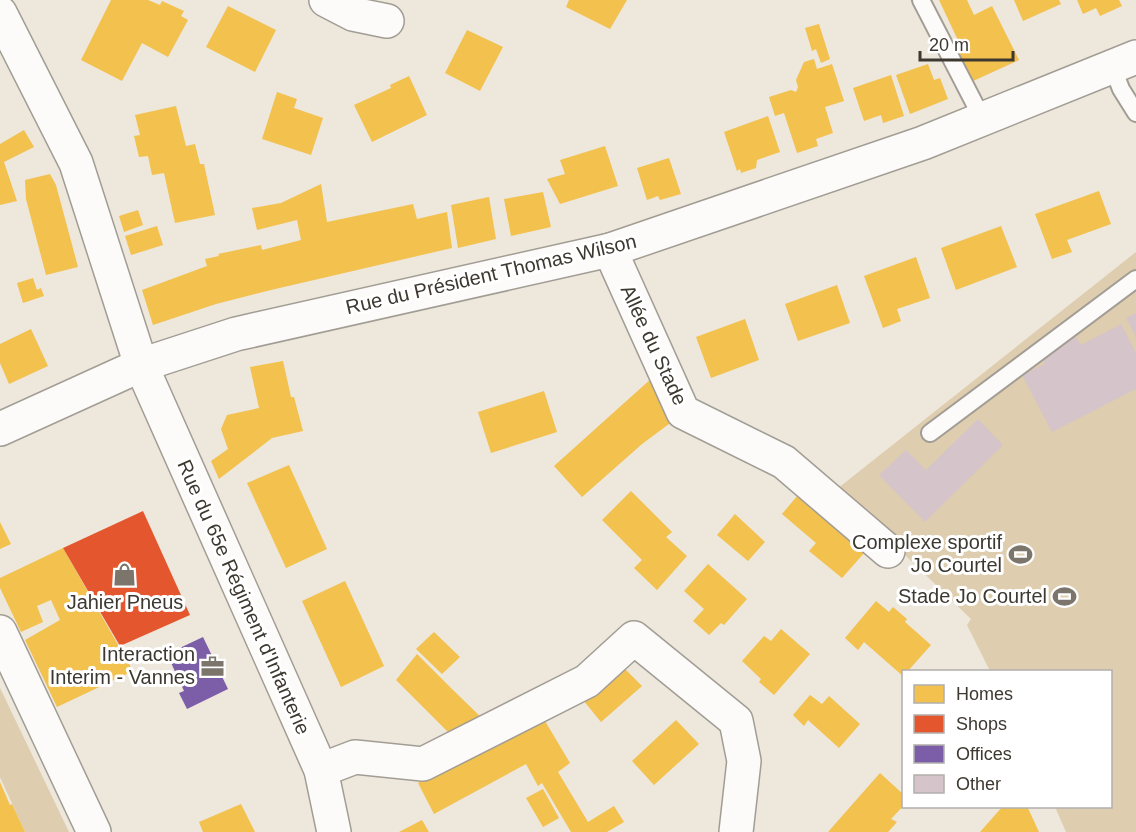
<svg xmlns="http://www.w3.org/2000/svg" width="1136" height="832" viewBox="0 0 1136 832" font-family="Arial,sans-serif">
<rect width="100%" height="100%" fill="#ede7dc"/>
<g fill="#decdaf">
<polygon points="1136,252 1136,832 1066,832 1055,807 1110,806 1110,672 990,671 967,625 971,619 837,489"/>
<polygon points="0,688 69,832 25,832 0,777"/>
</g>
<g fill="#f2c14e">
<polygon points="111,0 148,0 160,5 162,1 184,11 181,16 188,20 168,57 142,43 122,81 81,60"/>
<polygon points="569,0 627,0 610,29 566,7"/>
<polygon points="939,0 967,0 974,15 992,6 1019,60 971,82 956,54 963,51"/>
<polygon points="1014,0 1059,0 1061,4 1023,21"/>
<polygon points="1077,0 1119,0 1122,6 1100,16 1096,8 1083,14"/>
<polygon points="228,6 276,30 255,72 206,47"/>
<polygon points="819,24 830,59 821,63 816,49 812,51 805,28"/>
<polygon points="467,30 503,47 480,91 445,73"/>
<polygon points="814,59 817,69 832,64 844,101 825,107 833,133 816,139 818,146 797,153 784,113 775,116 769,97 791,90 796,92 798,87 796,80 804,62"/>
<polygon points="928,64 934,80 940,78 948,99 910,114 896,75"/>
<polygon points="891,75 904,116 883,123 881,115 864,121 853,88"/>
<polygon points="409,76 427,115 372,142 354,105 391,88 390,85"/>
<polygon points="277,92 297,99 294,108 323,118 311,155 262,139"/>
<polygon points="176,106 186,146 195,144 200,164 204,164 215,215 175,223 164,173 152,175 148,156 139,157 134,136 140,135 135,115"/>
<polygon points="768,116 780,152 757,160 756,168 741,173 740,169 737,171 724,132"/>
<polygon points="24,130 34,147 4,162 17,201 0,205 0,144"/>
<polygon points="605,146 618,186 560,204 547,179 565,174 560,160"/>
<polygon points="669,158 681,194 660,200 658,196 647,200 637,168"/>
<polygon points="50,174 56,185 78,267 46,275 26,199 25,180"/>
<polygon points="321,184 327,222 413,204 417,219 447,212 452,248 271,290 216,304 153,325 142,290 207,266 205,259 219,256 218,254 261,245 262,250 301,240 297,220 257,230 252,208 281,203"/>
<polygon points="1099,191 1111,224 1067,240 1072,252 1052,259 1035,214"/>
<polygon points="543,192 551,227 511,236 504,199"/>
<polygon points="489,197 496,239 458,248 451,205"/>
<polygon points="138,210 143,225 124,232 119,216"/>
<polygon points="157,226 163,245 131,255 125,236"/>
<polygon points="1001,226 1017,267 956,290 941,248"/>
<polygon points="916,257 930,298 897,309 901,321 883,328 864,276"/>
<polygon points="33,278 37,290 41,288 44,296 23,303 17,283"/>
<polygon points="837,285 850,323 798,341 785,304"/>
<polygon points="745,319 759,360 711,378 696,337"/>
<polygon points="31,329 48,366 9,384 0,363 0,344"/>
<polygon points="283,361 291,397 294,397 303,431 272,438 219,479 211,461 228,449 221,429 227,415 259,408 250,367"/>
<polygon points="652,378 673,421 642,444 582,497 554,466"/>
<polygon points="544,391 557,432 491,453 478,412"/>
<polygon points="289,465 327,549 286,568 247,483"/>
<polygon points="631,491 672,532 666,537 687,556 657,590 634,568 642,560 602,520"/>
<polygon points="798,495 865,552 842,578 809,551 816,543 782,514"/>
<polygon points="735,514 765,542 748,561 717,535"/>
<polygon points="0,522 11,544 0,549"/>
<polygon points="63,548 133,671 57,707 25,640 60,620 51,600 37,606 43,622 21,632 0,588 0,578"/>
<polygon points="708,564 747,599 724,625 721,623 709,635 693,621 704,609 684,591"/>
<polygon points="345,581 384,666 341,687 302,601"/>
<polygon points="876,601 889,612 893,607 907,619 905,622 931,645 907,672 904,672 904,677 864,642 858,650 845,638"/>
<polygon points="781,629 810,654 774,695 759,682 761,679 742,661 764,636 771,641"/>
<polygon points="434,632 460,657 442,674 416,649"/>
<polygon points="417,654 453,690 487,723 456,740 396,680"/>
<polygon points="622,666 642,686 601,722 583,700"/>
<polygon points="810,695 822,704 829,696 860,724 839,748 808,720 804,726 793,715"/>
<polygon points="542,716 570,763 558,772 588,822 614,806 624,822 607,832 571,832 542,783 538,786 526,764 434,814 418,783"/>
<polygon points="676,720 699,744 654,785 632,761"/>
<polygon points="880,773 904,795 904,805 891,819 897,822 888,832 828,832"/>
<polygon points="0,782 10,805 12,804 25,832 0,832"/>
<polygon points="543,789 559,818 543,827 526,798"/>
<polygon points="241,804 255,832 203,832 199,822"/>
<polygon points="1003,806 1027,806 1039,832 980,832"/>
<polygon points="422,820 429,832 399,832"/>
</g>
<polygon fill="#e4572e" points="143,511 190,615 120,646 63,548"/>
<polygon fill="#7b5ea7" points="203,637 228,689 187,709 179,693 184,691 167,654"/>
<g fill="#d5c4c9">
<polygon points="1136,313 1136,337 1126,318"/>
<polygon points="1121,324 1136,353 1136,389 1052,432 1022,375 1045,364 1041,354 1058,344 1075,335 1081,345"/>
<polygon points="978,419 1003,445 925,522 879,475 906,450 926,470"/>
</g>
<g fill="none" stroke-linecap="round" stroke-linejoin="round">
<defs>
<g id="lane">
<polyline points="921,0 983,120"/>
<polyline points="1112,66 1121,89 1136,113"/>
<polyline points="930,433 1136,279"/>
</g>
<g id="street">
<polyline points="326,0 353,14 387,21"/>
<polyline points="0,13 76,163 141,365 321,770 334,832"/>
<polyline points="610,250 683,412 784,462 888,551"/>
<polyline points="0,632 94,832"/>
<polyline points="321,770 355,757 423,764 587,681 634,638 736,721 744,761 736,832"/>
</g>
<polyline id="secondary" points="0,429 141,365 236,334 610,250 923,143 1136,57"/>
</defs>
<use href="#lane" stroke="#a29d94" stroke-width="20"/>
<use href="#street" stroke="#a29d94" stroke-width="36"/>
<use href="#secondary" stroke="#a29d94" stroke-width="36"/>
<use href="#lane" stroke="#fcfbfa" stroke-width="16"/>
<use href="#street" stroke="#fcfbfa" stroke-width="33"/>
<use href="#secondary" stroke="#fcfbfa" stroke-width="33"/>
</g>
<defs>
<symbol id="stadium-bare" viewBox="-9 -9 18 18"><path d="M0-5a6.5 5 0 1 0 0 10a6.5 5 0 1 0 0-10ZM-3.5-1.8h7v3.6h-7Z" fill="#7b756c" stroke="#fff" stroke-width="2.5" paint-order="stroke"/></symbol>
<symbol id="shop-bare" viewBox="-9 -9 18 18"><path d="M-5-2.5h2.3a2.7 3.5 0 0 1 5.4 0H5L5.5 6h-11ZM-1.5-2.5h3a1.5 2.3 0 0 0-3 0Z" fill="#7b756c" stroke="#fff" stroke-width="2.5" paint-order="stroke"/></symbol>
<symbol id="office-bare" viewBox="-9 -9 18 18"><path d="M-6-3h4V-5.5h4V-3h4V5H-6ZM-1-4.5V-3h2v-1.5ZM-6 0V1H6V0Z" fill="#7b756c" stroke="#fff" stroke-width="2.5" paint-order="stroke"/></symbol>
</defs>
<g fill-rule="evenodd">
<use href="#stadium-bare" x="1004" y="538" width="33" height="33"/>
<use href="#shop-bare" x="108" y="558" width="33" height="33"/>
<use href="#stadium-bare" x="1048" y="580" width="33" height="33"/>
<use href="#office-bare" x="196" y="650" width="33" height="33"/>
</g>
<g text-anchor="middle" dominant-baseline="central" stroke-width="6" stroke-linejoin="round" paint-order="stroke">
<g font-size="20" fill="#3d3830" stroke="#fff">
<text transform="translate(491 274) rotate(-13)">Rue du Président Thomas Wilson</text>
<text transform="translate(654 345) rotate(65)">Allée du Stade</text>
<text transform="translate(244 597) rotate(66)">Rue du 65e Régiment d'Infanterie</text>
</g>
<g font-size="20" fill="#3d3830" stroke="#fff" text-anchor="end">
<text x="1002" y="542">Complexe sportif<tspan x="1002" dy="23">Jo Courtel</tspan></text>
<text x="1047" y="596">Stade Jo Courtel</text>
<text x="125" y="602" text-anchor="middle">Jahier Pneus</text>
<text x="195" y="654">Interaction<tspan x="195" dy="23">Interim - Vannes</tspan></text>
</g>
</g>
<rect x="902" y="670" width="210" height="138" fill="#ffffff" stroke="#b1afac" stroke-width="1.5"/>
<rect x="914" y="685" width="30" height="18" fill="#f2c14e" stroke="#b1afac" stroke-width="1.5"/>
<text x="956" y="700" font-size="18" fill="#3d3830">Homes</text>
<rect x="914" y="715" width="30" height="18" fill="#e4572e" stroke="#b1afac" stroke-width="1.5"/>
<text x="956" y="730" font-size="18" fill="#3d3830">Shops</text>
<rect x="914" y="745" width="30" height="18" fill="#7b5ea7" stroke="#b1afac" stroke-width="1.5"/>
<text x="956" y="760" font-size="18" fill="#3d3830">Offices</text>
<rect x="914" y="775" width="30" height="18" fill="#d5c4c9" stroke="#b1afac" stroke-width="1.5"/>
<text x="956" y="790" font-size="18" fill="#3d3830">Other</text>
<path d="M920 51v9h93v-9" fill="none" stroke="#3d3830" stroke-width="3"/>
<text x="929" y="51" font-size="18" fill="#3d3830" stroke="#ffffff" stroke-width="4.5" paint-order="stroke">20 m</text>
</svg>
